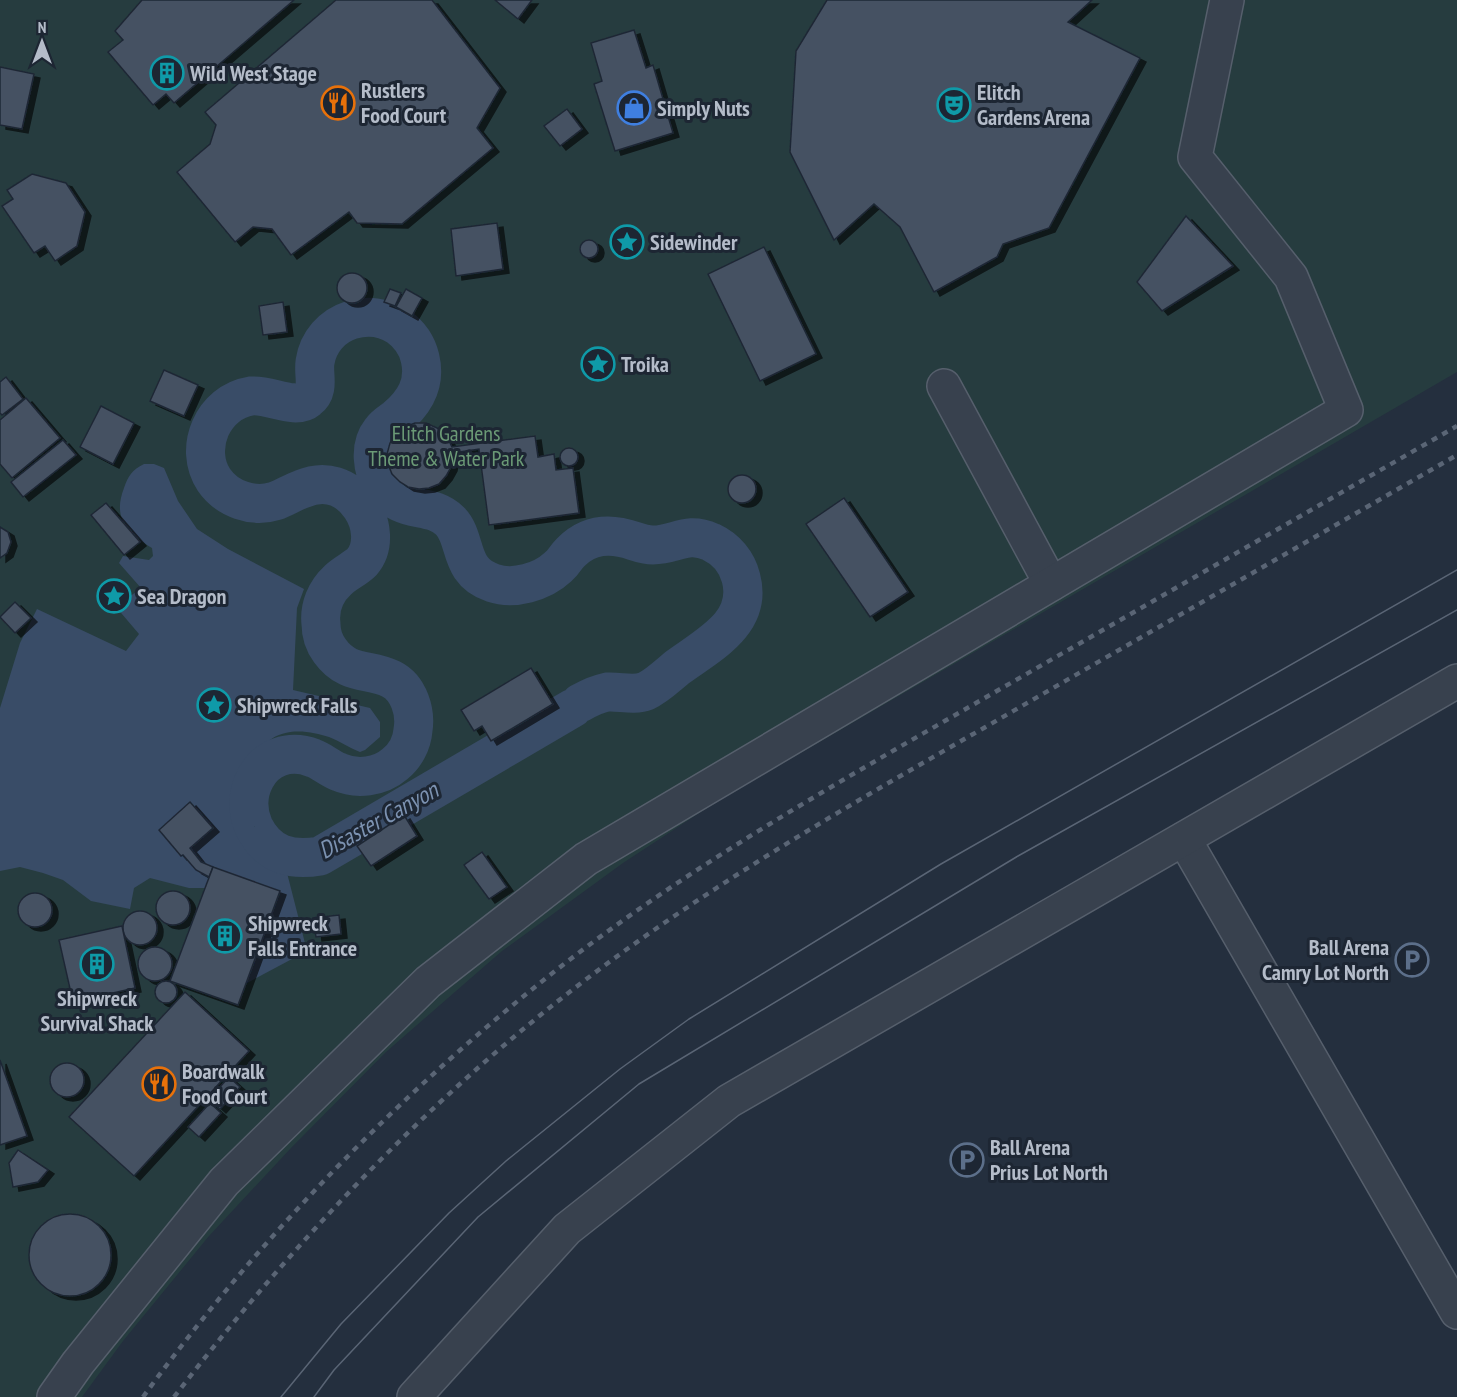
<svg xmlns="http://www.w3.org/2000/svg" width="1457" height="1397" viewBox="0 0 1457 1397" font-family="'PT Sans Narrow',sans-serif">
<defs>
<filter id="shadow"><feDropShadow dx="6" dy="4" stdDeviation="0" flood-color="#0009"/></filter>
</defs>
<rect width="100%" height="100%" fill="#242f3e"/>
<polygon fill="#263c3f" points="0,0 1457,0 1457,372 716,802 623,863 502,951 386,1052 291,1148 209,1236 123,1341 82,1397 0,1397"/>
<path fill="#394c67" d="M144 464H154L164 468 178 501 197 529 228 549 304 589 297 608 293 690 370 708 380 722V737L365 750 360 752C349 748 340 741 329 737 311 731 285 727 269 741 259 749 256 755 257 769 253 774 249 779 246 785 230 820 254 856 286 869L307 951 245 984 280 892 214 867 205 888H189L150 878 134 888 130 909 91 901 63 880 43 873 20 867 0 871V708L20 643 37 609 126 651 139 634 116 607 141 588 119 563 123 556 149 560 153 556 152 548C128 533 112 519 124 488 128 476 132 470 144 464Z"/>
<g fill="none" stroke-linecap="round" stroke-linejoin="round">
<path stroke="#394c67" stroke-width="39" d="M573 708 320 856C291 861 268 855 254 827 247 812 247 794 255 779 266 757 290 749 313 758 322 761 330 769 339 772 357 780 380 777 395 764 405 756 412 743 413 730 416 712 409 688 391 679 369 668 348 676 330 651 324 643 321 634 321 624 319 607 326 591 338 580 345 573 355 569 362 562 375 547 372 523 361 507 347 486 325 479 302 489 293 492 284 498 275 501 253 508 227 499 214 480 193 448 213 402 251 396 269 394 295 410 308 399 320 390 313 375 315 362 318 342 332 326 351 320 367 315 384 317 398 326 409 334 417 345 420 358 426 383 415 402 396 418 391 422 385 425 381 431 369 446 372 470 382 486 402 516 430 501 450 521 468 539 457 571 493 583 514 590 542 582 558 567 566 560 563 560 571 552 589 534 611 533 634 541 640 543 647 545 653 545 676 545 686 531 711 542 726 549 737 562 741 578 753 623 708 645 678 667 668 675 657 686 646 691 633 696 620 691 607 692 597 694 589 698 580 703"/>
</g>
<g fill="#455162" stroke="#1f2835" stroke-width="1.5" filter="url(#shadow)">
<polygon points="142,0 294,0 174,103 166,94 153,105 108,52 123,40 115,31"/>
<polygon points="336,0 432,0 500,88 477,128 493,148 402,224 357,223 349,212 291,255 272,229 253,227 235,242 177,172 210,144 216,125 205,112"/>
<polygon points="495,0 532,0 518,19"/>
<polygon points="827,0 1092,0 1068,22 1140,58 1049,228 1003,244 997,257 934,292 900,227 874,204 834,240 790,152 796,51"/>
<polygon points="634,30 646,68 653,65 673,133 615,151 594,84 602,81 591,43"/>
<polygon points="0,67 34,74 22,129 0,125"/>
<polygon points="567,109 582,129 560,146 544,126"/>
<polygon points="32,174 66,183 85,212 77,246 55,261 45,246 34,253 2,206 13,199 7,190"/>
<polygon points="1186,216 1233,266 1162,311 1137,282"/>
<polygon points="497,223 503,269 456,276 451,229"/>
<circle cx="589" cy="249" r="9"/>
<polygon points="764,247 816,354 760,381 708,274"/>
<circle cx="352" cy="288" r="15"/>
<polygon points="390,289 401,293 395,306 384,302"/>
<polygon points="406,289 422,298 412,316 396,307"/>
<polygon points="283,302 287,332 263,335 259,306"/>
<polygon points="164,370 198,385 184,416 150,401"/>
<polygon points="6,377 23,399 2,415 0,413 0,382"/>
<polygon points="26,398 60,438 12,478 0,464 0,420"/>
<polygon points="101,406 134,423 113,464 80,447"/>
<polygon points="415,423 426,423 437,428 446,435 452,447 535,436 538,457 554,454 556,470 573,468 579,513 489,525 479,449 453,453 451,467 446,476 439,484 429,488 419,489 408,487 400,482 392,474 388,464 387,454 390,443 396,434 405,427"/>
<polygon points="63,440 76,455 23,497 11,482"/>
<circle cx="569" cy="457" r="9"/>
<circle cx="742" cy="489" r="14"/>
<polygon points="844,498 908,592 870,617 806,524"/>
<polygon points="106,503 140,542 124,555 91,515"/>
<polygon points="0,527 8,532 11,542 7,553 0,558"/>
<polygon points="15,602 31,618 15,633 0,617"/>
<polygon points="531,668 553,704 491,741 482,726 474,731 461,710"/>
<polygon points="190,802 213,828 190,848 201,862 213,867 209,877 196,870 183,855 181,856 159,830"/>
<polygon points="404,815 417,836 371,866 357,846"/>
<polygon points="482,852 507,887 489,899 464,865"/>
<polygon points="213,867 280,891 238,1005 170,981"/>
<circle cx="173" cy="908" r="17"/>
<circle cx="35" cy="910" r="17"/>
<circle cx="140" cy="928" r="17"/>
<polygon points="339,915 341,934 316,937 313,918"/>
<polygon points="122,926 135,988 73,1002 59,940"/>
<circle cx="155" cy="964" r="17"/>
<circle cx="166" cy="992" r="11"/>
<polygon points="185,992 249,1051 134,1176 69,1117"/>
<polygon points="0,1060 27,1136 0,1145"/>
<circle cx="67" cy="1080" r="17"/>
<polygon points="229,1077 240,1087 220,1109 209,1099"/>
<polygon points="210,1103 221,1113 199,1137 188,1127"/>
<polygon points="18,1150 48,1170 38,1182 13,1187 9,1163"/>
<circle cx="70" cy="1255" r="41"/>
</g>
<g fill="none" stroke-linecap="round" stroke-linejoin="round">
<defs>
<g id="minor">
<polyline points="944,386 1051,584"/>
<polyline points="1184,839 1457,1312"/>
<polyline points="54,1397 78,1363 224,1182 428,982 586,859 1346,410 1291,277 1195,157 1227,0"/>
<polyline points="414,1397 567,1229 729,1101 1457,681"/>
</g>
</defs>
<use href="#minor" stroke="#565f6c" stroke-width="36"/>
<use href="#minor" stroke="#38414e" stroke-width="33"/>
<g stroke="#5a6575" stroke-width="1.5">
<polyline points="281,1397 341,1324 449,1213 506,1161 620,1069 689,1019 941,864 1457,570"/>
<polyline points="314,1397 334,1370 478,1217 639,1084 1018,856 1457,610"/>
</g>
<g stroke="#5a6575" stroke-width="4.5" stroke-dasharray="6 6" stroke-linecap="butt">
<path d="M143 1397C258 1239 397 1096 550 975 683 870 830 787 976 703 1136 611 1297 518 1457 426"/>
<path d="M174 1397C289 1248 419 1109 567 994 699 891 844 808 989 725 1145 635 1301 545 1457 455"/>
</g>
</g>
<defs>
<symbol id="building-ring" viewBox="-11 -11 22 22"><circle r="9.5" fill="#1d2633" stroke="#0f9aa8" stroke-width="1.5"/><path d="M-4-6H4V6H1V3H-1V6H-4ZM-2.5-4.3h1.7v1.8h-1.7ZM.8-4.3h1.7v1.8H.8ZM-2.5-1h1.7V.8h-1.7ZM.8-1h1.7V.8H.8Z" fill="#0f9aa8"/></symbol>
<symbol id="restaurant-ring" viewBox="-11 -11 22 22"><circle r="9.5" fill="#1d2633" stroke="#e8710a" stroke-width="1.5"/><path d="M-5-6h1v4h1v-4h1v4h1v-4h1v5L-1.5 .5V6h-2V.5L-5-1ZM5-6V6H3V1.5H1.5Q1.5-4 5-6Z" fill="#e8710a"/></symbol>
<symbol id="theatre-ring" viewBox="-11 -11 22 22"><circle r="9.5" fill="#1d2633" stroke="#0f9aa8" stroke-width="1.5"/><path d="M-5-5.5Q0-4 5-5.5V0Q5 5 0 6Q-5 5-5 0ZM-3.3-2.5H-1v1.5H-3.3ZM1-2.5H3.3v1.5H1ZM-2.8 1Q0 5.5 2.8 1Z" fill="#0f9aa8"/></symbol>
<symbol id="shop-ring" viewBox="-11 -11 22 22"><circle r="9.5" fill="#1d2633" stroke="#3f7fe0" stroke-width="1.5"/><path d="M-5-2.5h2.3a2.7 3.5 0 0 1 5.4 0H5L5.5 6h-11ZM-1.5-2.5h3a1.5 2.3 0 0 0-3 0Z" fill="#3f7fe0"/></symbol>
<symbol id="sight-ring" viewBox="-11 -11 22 22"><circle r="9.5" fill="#1d2633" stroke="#0f9aa8" stroke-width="1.5"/><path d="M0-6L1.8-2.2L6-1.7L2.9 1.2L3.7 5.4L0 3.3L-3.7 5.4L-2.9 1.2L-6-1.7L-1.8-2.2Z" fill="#0f9aa8"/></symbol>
<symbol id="parking-ring" viewBox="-11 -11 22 22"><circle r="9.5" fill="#1d2633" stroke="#5c6f8a" stroke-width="1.5"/><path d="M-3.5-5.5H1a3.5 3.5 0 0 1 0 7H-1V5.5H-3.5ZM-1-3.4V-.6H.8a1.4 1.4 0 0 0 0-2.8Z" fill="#5c6f8a"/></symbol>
</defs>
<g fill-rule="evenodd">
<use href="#building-ring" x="148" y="54" width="38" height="38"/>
<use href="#restaurant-ring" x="319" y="84" width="38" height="38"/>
<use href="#theatre-ring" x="935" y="86" width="38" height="38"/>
<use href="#shop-ring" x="615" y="89" width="38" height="38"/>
<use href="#sight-ring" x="608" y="223" width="38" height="38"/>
<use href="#sight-ring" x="579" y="345" width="38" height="38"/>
<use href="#sight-ring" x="95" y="577" width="38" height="38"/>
<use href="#sight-ring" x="195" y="686" width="38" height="38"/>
<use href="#building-ring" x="206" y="917" width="38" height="38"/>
<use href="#parking-ring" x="1393" y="941" width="38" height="38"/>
<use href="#building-ring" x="78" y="945" width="38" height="38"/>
<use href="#restaurant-ring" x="140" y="1065" width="38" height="38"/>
<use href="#parking-ring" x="948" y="1141" width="38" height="38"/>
</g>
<g text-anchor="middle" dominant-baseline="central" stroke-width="6" stroke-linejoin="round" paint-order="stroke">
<g font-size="22" font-weight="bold" fill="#b4bcc9" stroke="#1d2633" text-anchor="start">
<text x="190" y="73">Wild West Stage</text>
<text x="361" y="90">Rustlers<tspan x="361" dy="25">Food Court</tspan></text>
<text x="977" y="92">Elitch<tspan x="977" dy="25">Gardens Arena</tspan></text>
<text x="657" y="108">Simply Nuts</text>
<text x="650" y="242">Sidewinder</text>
<text x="621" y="364">Troika</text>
<text x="137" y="596">Sea Dragon</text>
<text x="237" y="705">Shipwreck Falls</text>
<text x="248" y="923">Shipwreck<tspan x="248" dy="25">Falls Entrance</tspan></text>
<text x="1389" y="947" text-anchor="end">Ball Arena<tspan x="1389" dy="25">Camry Lot North</tspan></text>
<text x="97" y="998" text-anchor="middle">Shipwreck<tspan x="97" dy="25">Survival Shack</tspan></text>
<text x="182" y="1071">Boardwalk<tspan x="182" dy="25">Food Court</tspan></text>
<text x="990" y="1147">Ball Arena<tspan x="990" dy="25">Prius Lot North</tspan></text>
</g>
<g font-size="22" fill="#6b9a76" stroke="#1d2633">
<text x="446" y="433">Elitch Gardens<tspan x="446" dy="25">Theme &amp; Water Park</tspan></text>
</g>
<g font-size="24" font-style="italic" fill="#7c92b1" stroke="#1d2633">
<text transform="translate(378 820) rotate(-29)">Disaster Canyon</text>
</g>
</g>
<g transform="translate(42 42)" stroke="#1d2633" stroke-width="4.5" paint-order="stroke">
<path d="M0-4.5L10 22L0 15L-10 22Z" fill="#b4bcc9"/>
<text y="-9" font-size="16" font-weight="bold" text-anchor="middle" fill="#b4bcc9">N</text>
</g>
</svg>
